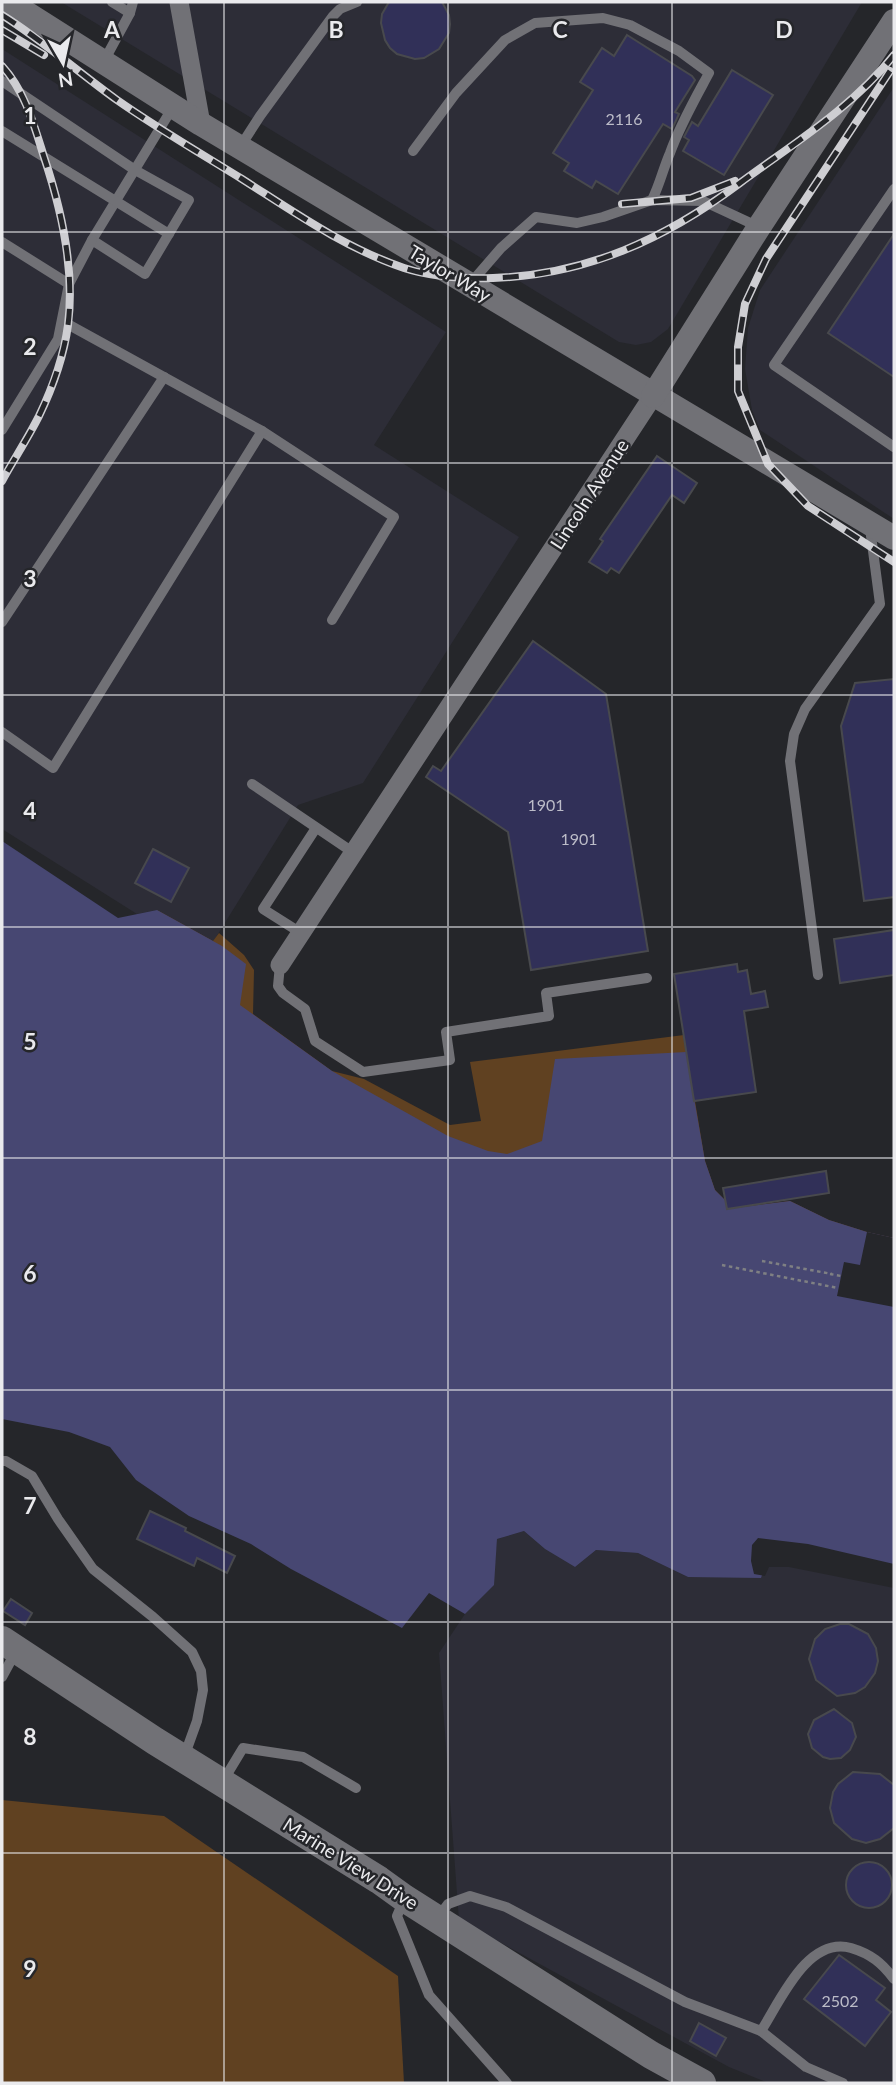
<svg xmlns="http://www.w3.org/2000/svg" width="896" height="2085" viewBox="0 0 896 2085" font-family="Lato,sans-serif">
<rect width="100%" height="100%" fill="#25262a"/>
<g fill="#2d2d37">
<polygon points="61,2 862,2 668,329 651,342 636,345 619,342"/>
<polygon points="2,49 446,332 374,445 519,537 363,783 298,805 213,942 157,910 137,914 2,829"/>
<polygon points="894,87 894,519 760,430 752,410 745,369 748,328 760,290"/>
<polygon points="524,1531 545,1549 575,1567 596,1550 638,1553 688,1577 766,1563 789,1563 894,1585 894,2083 768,2083 729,2067 459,1920 439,1653 465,1614 493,1585 497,1539"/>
</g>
<g fill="#604121">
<polygon points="157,910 213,941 219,933 244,955 254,970 253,1014 332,1071 364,1079 450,1125 481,1121 470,1062 684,1035 705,1161 715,1190 726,1201 727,1209 790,1201 829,1220 867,1232 894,1238 712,1243 251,1061"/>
<polygon points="2,1800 164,1816 398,1976 404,2083 2,2083"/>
</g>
<polygon fill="#474772" points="2,841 118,918 157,910 222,946 246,964 240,1005 332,1071 448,1136 488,1151 507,1154 542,1141 555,1059 686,1052 705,1161 715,1190 726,1201 727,1209 790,1201 829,1220 867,1232 894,1238 894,1585 789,1563 766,1563 761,1578 688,1577 638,1553 596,1550 575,1567 545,1549 524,1531 497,1539 494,1585 465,1614 429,1593 402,1628 291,1569 251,1544 189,1516 136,1480 110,1447 69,1432 2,1419"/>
<g fill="#25262a">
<polygon points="867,1232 894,1238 894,1307 837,1296 844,1262 860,1265"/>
<polygon points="758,1538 808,1544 894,1564 894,1588 789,1567 769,1567 765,1576 754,1574 751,1561 752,1545"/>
</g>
<g fill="#313058" stroke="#48494d" stroke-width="2">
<polygon points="389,2 442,2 449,15 450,24 449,33 439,49 424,58 415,59 397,54 390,48 385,40 381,23 382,14"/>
<polygon points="627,35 692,76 695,80 675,112 679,114 672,129 663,124 618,194 596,181 592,188 564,171 569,163 553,153 593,90 580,82 602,48 614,56"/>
<polygon points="732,70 773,95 724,175 683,151 689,140 684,137 692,122 698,126"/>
<polygon points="894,234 894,377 828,333"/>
<polygon points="657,456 697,483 684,503 672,495 619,573 611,568 607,573 589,562 603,541 600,539"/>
<polygon points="533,641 606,694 648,951 531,970 508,832 426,777 433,766 441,771"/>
<polygon points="894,679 894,897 864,901 841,726 855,683"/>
<polygon points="153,849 189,868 171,902 135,883"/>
<polygon points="894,930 894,975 840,983 834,939"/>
<polygon points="737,964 738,972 747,970 751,994 765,991 768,1007 744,1011 756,1092 694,1101 674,974"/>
<polygon points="826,1171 829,1193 727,1209 723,1188"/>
<polygon points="150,1511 186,1528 185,1531 235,1556 227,1573 197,1558 194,1566 137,1539"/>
<polygon points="11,1599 32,1613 25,1625 3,1611"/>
<polygon points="840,1624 849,1624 868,1634 876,1648 878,1661 875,1673 865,1687 855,1693 837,1696 816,1680 809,1659 815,1639 825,1629"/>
<polygon points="834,1709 852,1723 856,1737 850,1750 841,1758 830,1759 823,1757 812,1748 808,1734 814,1720"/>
<polygon points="853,1772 880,1774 894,1785 894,1828 880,1839 866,1843 852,1839 834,1823 830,1808 833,1792 838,1784"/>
<circle cx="869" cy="1885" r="23"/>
<polygon points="839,1955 885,1988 876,2000 891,2012 865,2046 804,1999"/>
<polygon points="699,2023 726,2038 716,2056 690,2041"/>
</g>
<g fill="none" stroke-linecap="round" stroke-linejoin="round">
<g stroke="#7f8083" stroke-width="2.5" stroke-dasharray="3.5 3.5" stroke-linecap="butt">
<polyline points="762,1261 832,1274"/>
<polyline points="722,1265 838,1288"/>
<polyline points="830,1274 841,1276"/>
</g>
<g stroke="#717176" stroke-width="10">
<polyline points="112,2 130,13"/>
<polyline points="104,61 130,13 133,2"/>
<path d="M2 81 135 170 189 200 145 274 92 240C119 196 146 151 173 107"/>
<polyline points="2,131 169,234"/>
<polyline points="240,147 260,116 333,16 340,9 357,2"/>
<path d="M413 151 456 93 505 40 535 23 603 18 630 25 679 51 709 73C695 99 680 125 670 153 663 169 660 184 652 200"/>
<polyline points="894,189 774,365 894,447"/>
<polyline points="2,242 69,284"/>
<polyline points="469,285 501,248 536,217 577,223 603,217 652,200 703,201 759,227"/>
<polyline points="62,321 262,431 394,517 332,620"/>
<polyline points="2,430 58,339 69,284 92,240"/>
<polyline points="2,622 164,377"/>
<polyline points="2,732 53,768 262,431"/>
<polyline points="252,784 354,853"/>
<polyline points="301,933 263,909 316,828"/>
<polyline points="280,965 278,986 283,993 305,1009 315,1041 363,1072 450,1060 446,1032 549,1016 546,993 647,978"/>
<polyline points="818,975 790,761 794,734 805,709 880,604 870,528"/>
<polyline points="2,1461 6,1461 32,1476 58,1519 93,1569 153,1617 192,1652 201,1671 203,1690 197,1721 184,1757"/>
<polyline points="2,1677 15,1653"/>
<polyline points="223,1781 243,1748 303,1757 356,1788"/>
<polyline points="403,1902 397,1916 429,1995 507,2083"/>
<polyline points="439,1916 448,1904 470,1896 506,1907 685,2002 761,2031 806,2067 843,2083"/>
<path d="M761 2031C780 2002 807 1936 851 1948 871 1954 882 1963 894 1979"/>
</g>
<g stroke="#717176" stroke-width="19">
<polyline points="179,2 201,124"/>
<polyline points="280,965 653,396"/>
</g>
<g stroke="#717176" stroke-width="24">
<polyline points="9,2 201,124 894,538"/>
<polyline points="653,396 759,227 894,21"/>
</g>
<polyline stroke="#717176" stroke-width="28" points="2,1640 155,1741 379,1880 404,1898 651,2055 702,2083"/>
<defs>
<g id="rail">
<path d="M2 15C42 40 78 72 117 100 157 128 200 153 242 179 294 212 345 248 404 268 432 277 463 279 493 278 587 275 665 239 740 183 793 144 853 107 894 55"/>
<polyline points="2,30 44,55"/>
<path d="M2 66C25 91 34 125 44 157 61 208 75 270 68 325 64 355 52 389 39 416 28 438 14 459 2 481"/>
<polyline points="890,71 766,259 745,304 738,347 738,391 768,464 808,506 894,562"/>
<polyline points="622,204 691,198 735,181"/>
</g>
</defs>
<use href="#rail" stroke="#ceced2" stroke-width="8"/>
<use href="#rail" stroke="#25262a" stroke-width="5" stroke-dasharray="16" stroke-linecap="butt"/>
</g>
<path fill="none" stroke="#eaeaed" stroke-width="2" stroke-opacity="0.55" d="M224 2V2083M448 2V2083M672 2V2083M2 232H894M2 463H894M2 695H894M2 927H894M2 1158H894M2 1390H894M2 1622H894M2 1853H894"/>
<g text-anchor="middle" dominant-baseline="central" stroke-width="5" stroke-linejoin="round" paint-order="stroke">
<g font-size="16" fill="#bcbcc8">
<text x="624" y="118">2116</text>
<text x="546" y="804">1901</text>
<text x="579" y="838">1901</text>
<text x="840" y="2000">2502</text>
</g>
<g font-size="19" fill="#eaeaed" stroke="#25262a">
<text transform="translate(450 273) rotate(31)">Taylor Way</text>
<text transform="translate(589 494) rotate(-57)">Lincoln Avenue</text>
<text transform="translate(351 1863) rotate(32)">Marine View Drive</text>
</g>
</g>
<g font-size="23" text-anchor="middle" font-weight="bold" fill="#eaeaed" stroke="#25262a" stroke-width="5" stroke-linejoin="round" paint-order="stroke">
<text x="112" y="38">A</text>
<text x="336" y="38">B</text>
<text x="560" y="38">C</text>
<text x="784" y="38">D</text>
<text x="30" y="124">1</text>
<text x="30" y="355">2</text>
<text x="30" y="587">3</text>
<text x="30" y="819">4</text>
<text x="30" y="1050">5</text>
<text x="30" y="1282">6</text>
<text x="30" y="1514">7</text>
<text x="30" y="1745">8</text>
<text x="30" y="1977">9</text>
</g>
<rect width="896" height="2085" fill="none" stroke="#eaeaed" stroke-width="7"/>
<g transform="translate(63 63) rotate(171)" stroke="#25262a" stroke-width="5" paint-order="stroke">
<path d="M0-5L12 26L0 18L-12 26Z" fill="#eaeaed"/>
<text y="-10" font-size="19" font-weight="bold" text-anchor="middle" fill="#eaeaed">N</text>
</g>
</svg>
